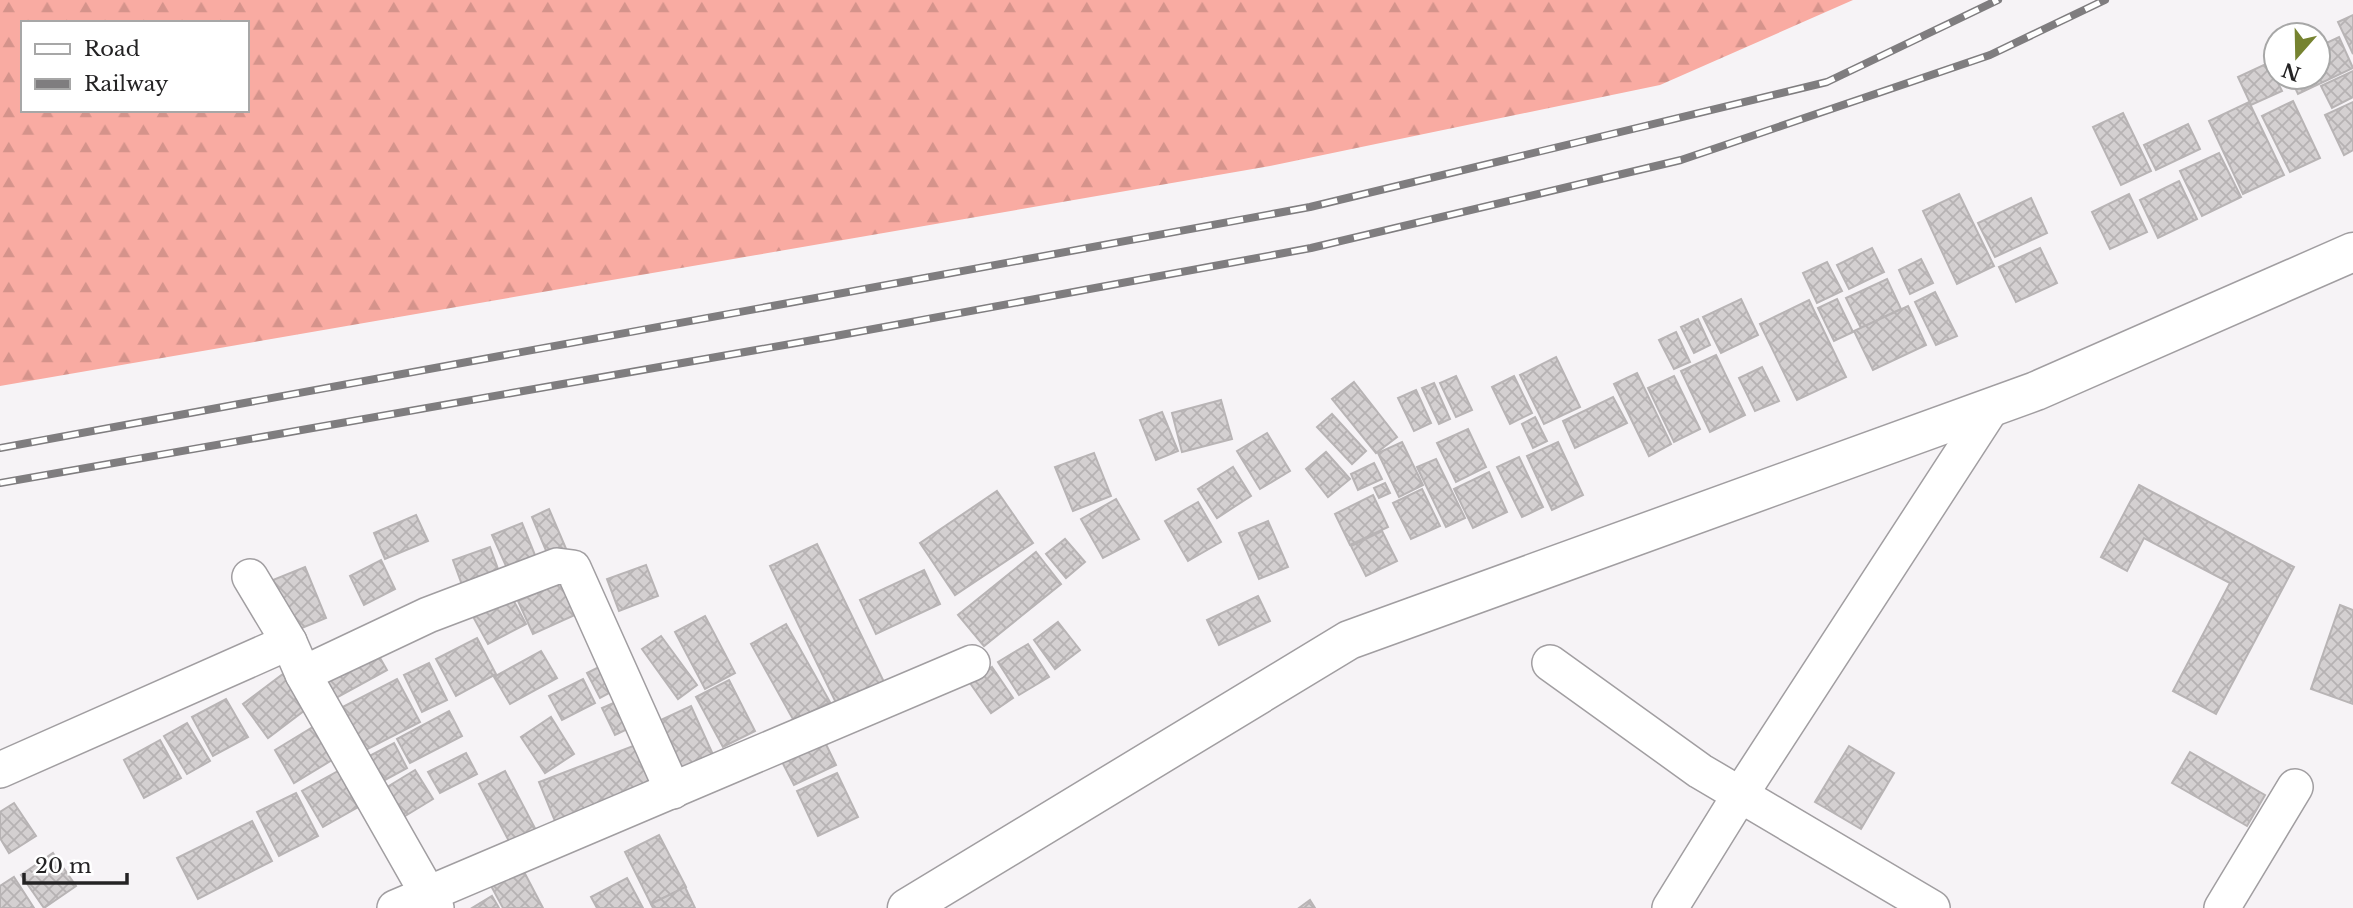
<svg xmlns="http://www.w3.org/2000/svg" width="2353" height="908" viewBox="0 0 2353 908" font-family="'Libre Baskerville',serif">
<defs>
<pattern id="forest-firs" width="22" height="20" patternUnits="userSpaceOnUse" patternTransform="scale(1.75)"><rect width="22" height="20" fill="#f9aba2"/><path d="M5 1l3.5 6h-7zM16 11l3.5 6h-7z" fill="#d5938b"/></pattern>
<pattern id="building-cross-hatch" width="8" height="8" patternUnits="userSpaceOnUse" patternTransform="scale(1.75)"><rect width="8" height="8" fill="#d4d0d1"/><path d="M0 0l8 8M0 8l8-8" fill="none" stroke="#b6b2b3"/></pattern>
</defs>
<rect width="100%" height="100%" fill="#f6f3f6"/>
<path fill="url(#forest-firs)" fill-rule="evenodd" d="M0 0H1853L1660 85 1270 166 0 386ZM23 23H247V110H23Z"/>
<g fill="url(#building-cross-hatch)" stroke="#b8b4b5" stroke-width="2">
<polygon points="2353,15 2353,54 2338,22"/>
<polygon points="2339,37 2353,68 2298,94 2290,77 2318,77 2318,47"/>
<polygon points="2268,63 2282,91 2251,105 2238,77"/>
<polygon points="2353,71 2353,97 2332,108 2321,86"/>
<polygon points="2293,101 2320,158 2290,172 2262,116"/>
<polygon points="2249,102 2284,175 2243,194 2209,121"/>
<polygon points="2353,102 2353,150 2344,155 2325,115"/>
<polygon points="2123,113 2151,171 2121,185 2093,127"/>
<polygon points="2188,124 2200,149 2156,170 2144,145"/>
<polygon points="2219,153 2241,197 2202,216 2180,171"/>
<polygon points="2179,181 2197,219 2158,238 2140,200"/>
<polygon points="1959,194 1994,266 1957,284 1923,211"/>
<polygon points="2129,194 2147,232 2110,249 2092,212"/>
<polygon points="2031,198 2047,233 1995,257 1978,223"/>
<polygon points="1872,248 1884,272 1849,289 1837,265"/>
<polygon points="2040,248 2057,283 2016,302 1999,267"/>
<polygon points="1921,259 1933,283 1910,294 1899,270"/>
<polygon points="1827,262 1842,291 1817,303 1803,273"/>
<polygon points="1887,279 1901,309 1861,328 1846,298"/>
<polygon points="1935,292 1957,336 1936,345 1915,302"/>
<polygon points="1741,299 1758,335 1721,353 1703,317"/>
<polygon points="1837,299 1853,332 1834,341 1818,308"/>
<polygon points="1809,300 1846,377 1797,400 1760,324"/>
<polygon points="1908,306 1926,345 1873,370 1854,331"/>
<polygon points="1698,319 1710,345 1694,353 1681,327"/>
<polygon points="1676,332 1690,362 1674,369 1659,340"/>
<polygon points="1716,355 1745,415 1710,432 1681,371"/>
<polygon points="1556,357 1580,407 1544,424 1520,375"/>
<polygon points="1762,367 1779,401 1755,411 1739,378"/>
<polygon points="1637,373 1671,444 1649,456 1614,384"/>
<polygon points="1456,376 1472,410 1456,417 1440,383"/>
<polygon points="1514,376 1532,413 1510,424 1492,387"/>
<polygon points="1674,376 1700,429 1674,442 1648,388"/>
<polygon points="1354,382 1397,437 1376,453 1332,399"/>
<polygon points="1434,383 1450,419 1439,424 1422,388"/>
<polygon points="1416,390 1431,423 1414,431 1398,398"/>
<polygon points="1613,397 1627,423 1575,448 1563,421"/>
<polygon points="1221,400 1232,439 1182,452 1172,413"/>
<polygon points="1162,412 1178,451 1156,460 1140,420"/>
<polygon points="1332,414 1366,451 1352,464 1317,427"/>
<polygon points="1535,417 1547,441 1533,448 1522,424"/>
<polygon points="1468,429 1486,467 1456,482 1437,443"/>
<polygon points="1267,433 1290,471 1260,489 1237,451"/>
<polygon points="1402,442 1423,485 1399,497 1378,453"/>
<polygon points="1558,442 1583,495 1552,510 1527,456"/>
<polygon points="1326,452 1350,479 1328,497 1306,469"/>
<polygon points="1094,453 1111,496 1073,511 1055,467"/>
<polygon points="1519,457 1543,507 1522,517 1497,467"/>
<polygon points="1436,459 1465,518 1446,527 1417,467"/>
<polygon points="1374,463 1382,479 1358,490 1351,474"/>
<polygon points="1233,467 1251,496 1217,518 1198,489"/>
<polygon points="1489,472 1507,512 1473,528 1454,489"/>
<polygon points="1385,483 1390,493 1379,498 1374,488"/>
<polygon points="2139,485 2294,567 2216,714 2173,691 2230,583 2144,538 2127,571 2101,557"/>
<polygon points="1422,489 1440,526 1411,539 1393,503"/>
<polygon points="997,491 1033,543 955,595 920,543"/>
<polygon points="1373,495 1388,527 1350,545 1335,514"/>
<polygon points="1116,499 1139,539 1103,558 1081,519"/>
<polygon points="1198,502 1221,542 1188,561 1165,521"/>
<polygon points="549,509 570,558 552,565 532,517"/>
<polygon points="416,515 428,541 385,559 374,533"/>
<polygon points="1268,521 1288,567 1259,579 1239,533"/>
<polygon points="522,523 539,565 511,577 492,535"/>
<polygon points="1382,531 1397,561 1366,576 1351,546"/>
<polygon points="1065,539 1085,562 1066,578 1046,554"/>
<polygon points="817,544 884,682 837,705 770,566"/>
<polygon points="490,547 502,580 465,593 453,560"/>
<polygon points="1036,552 1061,584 984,646 958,615"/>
<polygon points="381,560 395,589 364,605 350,576"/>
<polygon points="646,565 658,596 619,611 607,579"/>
<polygon points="305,567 326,618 290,633 268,582"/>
<polygon points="924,570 940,604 876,634 860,600"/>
<polygon points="573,577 588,609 533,634 518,601"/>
<polygon points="509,592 526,624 488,644 471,613"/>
<polygon points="1258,596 1270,621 1219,645 1207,620"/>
<polygon points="2340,605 2353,610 2353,704 2311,689"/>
<polygon points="705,616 735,673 705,689 675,632"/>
<polygon points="1058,622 1080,650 1055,669 1034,640"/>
<polygon points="786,624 830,702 794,721 751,644"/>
<polygon points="661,636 697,685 678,699 642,649"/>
<polygon points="477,638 496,674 456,696 436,659"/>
<polygon points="372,644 387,670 327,703 312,678"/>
<polygon points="1028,644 1049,677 1019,695 998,662"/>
<polygon points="541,651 557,678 510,704 494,677"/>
<polygon points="429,663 447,700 422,712 404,675"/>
<polygon points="607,663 620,687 600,698 587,673"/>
<polygon points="992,667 1013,698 991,713 970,683"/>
<polygon points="283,674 309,707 268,738 243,704"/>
<polygon points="397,679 420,722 356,755 333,712"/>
<polygon points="583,679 595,703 562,720 549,696"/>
<polygon points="729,680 755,731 723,747 696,697"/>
<polygon points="625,698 638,724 615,735 602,708"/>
<polygon points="226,699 248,737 213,756 192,717"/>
<polygon points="691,706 715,759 675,777 650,725"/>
<polygon points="449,711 462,736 410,763 397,739"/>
<polygon points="551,717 574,754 545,773 521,737"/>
<polygon points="187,723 210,761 187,774 164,736"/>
<polygon points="318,724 337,757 294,783 275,750"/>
<polygon points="821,734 836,765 794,785 778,754"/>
<polygon points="160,740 181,778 144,798 124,760"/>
<polygon points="394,743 407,768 374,786 360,761"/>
<polygon points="641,743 659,787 557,826 539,782"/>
<polygon points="1849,746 1894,773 1861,829 1815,802"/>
<polygon points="2190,752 2265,795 2247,826 2172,783"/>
<polygon points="466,753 477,774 440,793 428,772"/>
<polygon points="415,770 433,799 397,821 379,792"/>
<polygon points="338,771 358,807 323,827 302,791"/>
<polygon points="505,771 537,832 511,845 479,784"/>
<polygon points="837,773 858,817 818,836 797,791"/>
<polygon points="296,793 318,836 279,856 257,812"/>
<polygon points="14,803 36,836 9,853 0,838 0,812"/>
<polygon points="252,821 272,861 198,899 177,858"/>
<polygon points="659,835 686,887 651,904 625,852"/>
<polygon points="53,853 76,886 44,908 21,875"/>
<polygon points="522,868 543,908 503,908 490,884"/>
<polygon points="14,877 34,908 0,908 0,886"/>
<polygon points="627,878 643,908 597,908 591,897"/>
<polygon points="685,887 695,908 653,908 651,904"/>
<polygon points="492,896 499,908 472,908"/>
<polygon points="1310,900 1315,908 1299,908"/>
</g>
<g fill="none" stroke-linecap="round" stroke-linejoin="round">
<defs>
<g id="minor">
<polyline points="250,577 289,642 303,674 436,908"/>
<polyline points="1550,663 1700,771 1932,908"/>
<polyline points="303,674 428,615 557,566 573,568 673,791"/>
<polyline points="0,770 289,642"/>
<polyline points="395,908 972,663"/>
<polyline points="1670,908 1740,795 1992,407"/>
<polyline points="2222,908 2295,787"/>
</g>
<polyline id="major" points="907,908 1349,640 2036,391 2353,252"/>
</defs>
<use href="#minor" stroke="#a19ea1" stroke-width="38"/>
<use href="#major" stroke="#a19ea1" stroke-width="41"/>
<use href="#minor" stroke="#fff" stroke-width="35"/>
<use href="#major" stroke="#fff" stroke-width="38"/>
<defs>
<g id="rail">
<polyline points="0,448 1310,207 1827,82 1998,0"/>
<polyline points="0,483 830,337 1311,248 1681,160 1990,55 2105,0"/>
</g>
</defs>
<use href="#rail" stroke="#7f7d7f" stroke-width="8"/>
<use href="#rail" stroke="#fff" stroke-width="5" stroke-dasharray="16" stroke-linecap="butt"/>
</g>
<rect x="21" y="21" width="228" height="91" fill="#ffffff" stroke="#a7a7a7" stroke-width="2"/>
<rect x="35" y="44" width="35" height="10" fill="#ffffff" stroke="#a7a7a7" stroke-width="2"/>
<text x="84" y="56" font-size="21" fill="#242324">Road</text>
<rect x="35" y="79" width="35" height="10" fill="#7f7d7f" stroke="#a7a7a7" stroke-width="2"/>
<text x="84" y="91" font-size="21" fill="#242324">Railway</text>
<g transform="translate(2297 56) rotate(200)"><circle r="33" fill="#ffffff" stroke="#a7a7a7" stroke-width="2"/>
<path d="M0-5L12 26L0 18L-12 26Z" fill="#768330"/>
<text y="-10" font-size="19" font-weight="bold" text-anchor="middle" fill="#242324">N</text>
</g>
<path d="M24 873v10h103v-10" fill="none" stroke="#242324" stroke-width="3.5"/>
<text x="35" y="873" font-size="21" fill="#242324" stroke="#ffffff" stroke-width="5" paint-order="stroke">20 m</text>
</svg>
